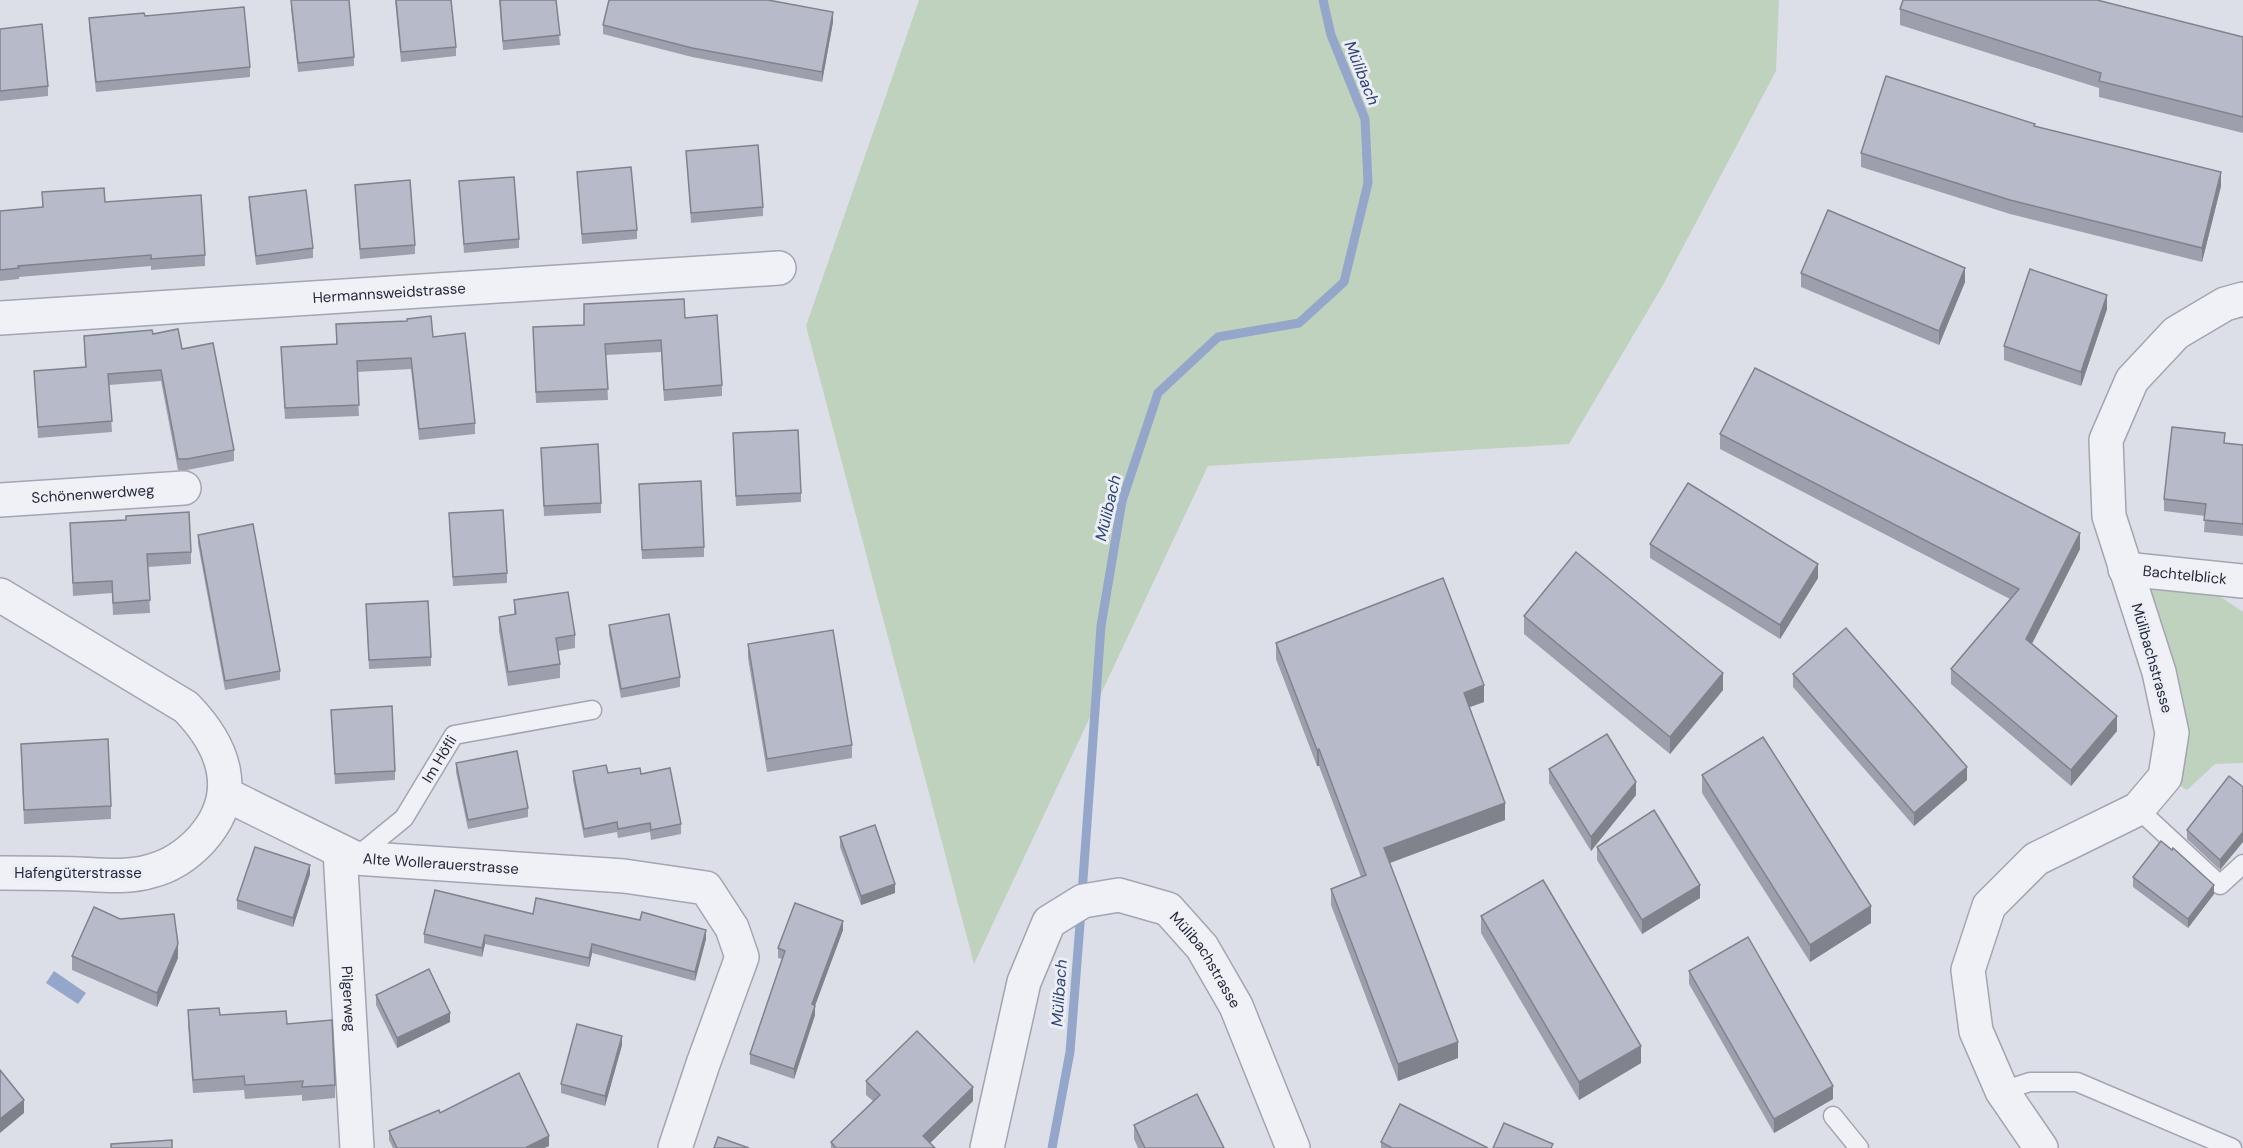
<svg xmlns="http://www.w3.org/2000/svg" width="2243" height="1148" viewBox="0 0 2243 1148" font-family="'DM Sans',sans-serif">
<rect width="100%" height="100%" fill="#dddfe8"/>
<g fill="#bfd2bd">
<polygon points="919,0 1779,0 1776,71 1663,285 1569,444 1208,466 974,964 806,326"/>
<polygon points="2184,572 2243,612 2243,763 2215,764 2187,790 2165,777 2128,579"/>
</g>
<polygon fill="#95a6cb" points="54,971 86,993 78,1004 46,983"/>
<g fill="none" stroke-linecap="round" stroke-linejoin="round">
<g stroke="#95a6cb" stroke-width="9">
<polyline points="1082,894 1101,626 1122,501 1158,393 1218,337 1299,323 1344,282 1368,183 1365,119 1331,35 1323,0"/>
<polyline points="1052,1148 1070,1052 1081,911"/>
</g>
<defs>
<g id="lane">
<polyline points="2138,809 2220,885 2243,864"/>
<path id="s1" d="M355 858 404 818 454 735 592 710"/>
<polyline points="2002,1091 2030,1082 2077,1082 2232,1148"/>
<polyline points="1833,1116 1859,1148"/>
</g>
<g id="street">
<path id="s2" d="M0 318 779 268"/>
<path id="s3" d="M0 500 184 488"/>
<path id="s4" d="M2125 569 2243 581"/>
<path d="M0 595 186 707C224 746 243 794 201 840 187 855 171 866 151 871 129 878 101 875 78 874 52 873 26 873 0 873"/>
<path id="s5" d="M225 794 355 858 624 876 706 888 732 928 742 957 703 1064 675 1148"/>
<path id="s6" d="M340 851 357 1148"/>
<path id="s7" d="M987 1148 1024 982 1049 922 1083 901 1119 895 1168 909 1202 947 1236 1006 1293 1148"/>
<polyline points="2041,1148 2002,1091 1976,1031 1968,970 1989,906 2036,859 2138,809 2165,777 2172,733 2159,672 2109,516 2106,440 2132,380 2176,333 2225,304 2243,299"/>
</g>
</defs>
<use href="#lane" stroke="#a2a5b2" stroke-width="21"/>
<use href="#street" stroke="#a2a5b2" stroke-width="36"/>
<use href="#lane" stroke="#f0f1f6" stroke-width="18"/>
<use href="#street" stroke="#f0f1f6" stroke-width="33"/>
</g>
<g fill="#9da0ac">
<polygon points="291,0 354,57 354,66 298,72 291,8"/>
<polygon points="395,0 451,0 456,47 456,56 401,62"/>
<polygon points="499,0 556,0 560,45 503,50"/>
<polygon points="1900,9 2243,37 2243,133 2099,97 2099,88 1900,25"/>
<polygon points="145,16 250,67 250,77 96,92 89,27 89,18"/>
<polygon points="833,22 822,82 692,57 603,34 603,25"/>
<polygon points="0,29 48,86 48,96 0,101"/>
<polygon points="2035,126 2221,186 2202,262 2010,214 1861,167 1861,153"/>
<polygon points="686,151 763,207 763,216 691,223"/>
<polygon points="577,172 637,230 637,239 582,244"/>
<polygon points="459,181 519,239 519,248 464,253"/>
<polygon points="355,185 415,245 415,254 360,259"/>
<polygon points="42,192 105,202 205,255 205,266 151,270 151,266 19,277 19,279 0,281 0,211 42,207"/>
<polygon points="249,197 313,248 313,258 256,265 249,206"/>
<polygon points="1801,273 1965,282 1939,345 1801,287"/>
<polygon points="2107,309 2081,386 2004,360 2004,346"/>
<polygon points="685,318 722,385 722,396 664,401 661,352 606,355 608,400 536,403 533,327 584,325"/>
<polygon points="336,324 433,337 475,423 475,434 419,440 411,369 357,372 359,416 285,419 281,347 336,344"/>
<polygon points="153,334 182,349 234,450 234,461 187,470 178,470 161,381 109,385 112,432 38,438 34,371 85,367 84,336"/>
<polygon points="733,433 801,493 801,502 736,506"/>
<polygon points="1720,434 2080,549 2032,644 2117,731 2071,786 1951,684 1951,669 2010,599 1720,449"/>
<polygon points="2225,443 2243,445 2243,536 2204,532 2205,516 2164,511 2164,499"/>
<polygon points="541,448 601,503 601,513 544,516"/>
<polygon points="639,493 704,547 704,557 642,559"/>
<polygon points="449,513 507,573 507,583 453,586"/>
<polygon points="70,523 191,552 191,564 148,567 150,613 113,615 112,593 73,596"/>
<polygon points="198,535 280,671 280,680 225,690 198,544"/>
<polygon points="1650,544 1818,578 1780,639 1650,558"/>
<polygon points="514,600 575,635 575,648 558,651 560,664 560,678 508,686 499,631 499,617 514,615"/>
<polygon points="366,604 431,657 431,666 369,669"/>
<polygon points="1524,616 1723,690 1670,754 1524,634"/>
<polygon points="609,625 680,677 680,687 621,698 609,634"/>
<polygon points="1276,643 1484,702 1470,707 1505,820 1390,863 1458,1058 1398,1081 1331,905 1331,889 1361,877 1319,766 1317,766 1276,659"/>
<polygon points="748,644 852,745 852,758 767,772 748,658"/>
<polygon points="1793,674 1967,780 1914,826 1793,687"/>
<polygon points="331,710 395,771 395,780 335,784"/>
<polygon points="21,744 111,806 111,819 24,824"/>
<polygon points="456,763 528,808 528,817 468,829 456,772"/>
<polygon points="1549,769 1636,795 1591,851 1549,783"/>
<polygon points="573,771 608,773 641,774 681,824 681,834 651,840 650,832 618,838 617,832 584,838 573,780"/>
<polygon points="1702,775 1871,923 1810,962 1702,793"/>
<polygon points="2229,776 2220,870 2187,839 2187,830"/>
<polygon points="840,837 895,893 861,905 840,847"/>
<polygon points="1597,847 1700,898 1642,934 1597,860"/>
<polygon points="310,874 293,927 237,909 237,900"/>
<polygon points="2133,877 2214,894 2188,928 2133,887"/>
<polygon points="533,914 706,939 695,981 592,953 589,967 485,944 482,957 424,943 424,934"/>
<polygon points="1481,916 1641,1063 1579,1100 1481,933"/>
<polygon points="843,930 815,1005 815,1015 794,1079 750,1064 750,1054 782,959 778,958 778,948"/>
<polygon points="72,956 178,958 157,1007 72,970"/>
<polygon points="1689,971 1833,1099 1774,1133 1689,984"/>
<polygon points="376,995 450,1022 397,1048 376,1005"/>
<polygon points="188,1010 220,1015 287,1024 335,1085 335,1098 302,1101 302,1095 245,1099 244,1090 193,1093 188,1024"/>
<polygon points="622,1045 605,1106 561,1093 561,1084"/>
<polygon points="866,1081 973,1101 930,1143 935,1148 831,1148 831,1142 873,1101 866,1095"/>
<polygon points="440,1113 549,1146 544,1148 393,1148 389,1140 389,1131"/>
<polygon points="1134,1125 1224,1148 1138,1148 1134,1139"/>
<polygon points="1381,1142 1488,1148 1381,1148"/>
</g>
<g fill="#80828c">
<polygon points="833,12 833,22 822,82 822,72"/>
<polygon points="2221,172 2221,186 2202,262 2202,248"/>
<polygon points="1965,268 1965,282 1939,345 1939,331"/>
<polygon points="2107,295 2107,309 2081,386 2081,372"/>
<polygon points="2080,533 2080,549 2026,655 2026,639"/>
<polygon points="1818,564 1818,578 1780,639 1780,625"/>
<polygon points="1723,673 1723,690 1670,754 1670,737"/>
<polygon points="1484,685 1484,702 1464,709 1464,693"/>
<polygon points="2117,716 2117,731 2071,786 2071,770"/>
<polygon points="1319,749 1319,766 1317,766 1317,750"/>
<polygon points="1967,767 1967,780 1914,826 1914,813"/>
<polygon points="1636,782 1636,795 1591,851 1591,837"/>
<polygon points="1505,803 1505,820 1384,865 1384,848"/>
<polygon points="2243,832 2243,842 2220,870 2220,860"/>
<polygon points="310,865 310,874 293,927 293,918"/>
<polygon points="895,884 895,893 861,905 861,896"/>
<polygon points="1700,885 1700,898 1642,934 1642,920"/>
<polygon points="2214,885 2214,894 2188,928 2188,919"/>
<polygon points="1871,906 1871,923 1810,962 1810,945"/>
<polygon points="843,921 843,930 812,1014 812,1004"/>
<polygon points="706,930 706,939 695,981 695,972"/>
<polygon points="485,935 485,944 482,957 482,948"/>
<polygon points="178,944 178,958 157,1007 157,993"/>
<polygon points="592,944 592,953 589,967 589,958"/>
<polygon points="815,1006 815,1015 794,1079 794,1069"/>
<polygon points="450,1013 450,1022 397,1048 397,1038"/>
<polygon points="622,1036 622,1045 605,1106 605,1096"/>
<polygon points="1458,1042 1458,1058 1398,1081 1398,1064"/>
<polygon points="1641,1046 1641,1063 1579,1100 1579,1082"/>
<polygon points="1833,1086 1833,1099 1774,1133 1774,1119"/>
<polygon points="973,1087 973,1101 925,1148 923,1136"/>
<polygon points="24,1100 24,1113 0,1133 0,1119"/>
<polygon points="549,1136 549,1146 544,1148 525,1148"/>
</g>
<g fill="#b7bac8" stroke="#80828c" stroke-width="1.5">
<polygon points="291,0 349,0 354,57 298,63"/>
<polygon points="396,0 451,0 456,47 401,52"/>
<polygon points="500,0 556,0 560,35 503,41"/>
<polygon points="609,0 768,0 833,12 822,72 692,48 603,25"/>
<polygon points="1903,0 2097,0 2243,37 2243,117 2099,81 2101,73 1900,9"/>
<polygon points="244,7 250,67 96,82 89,18 144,13 145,16"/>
<polygon points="42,24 48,86 0,91 0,29"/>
<polygon points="1886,76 2035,124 2034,126 2221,172 2202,248 2010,200 1861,153"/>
<polygon points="758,145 763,207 691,213 686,151"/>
<polygon points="631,167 637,230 582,234 577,172"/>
<polygon points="514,177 519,239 464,244 459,181"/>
<polygon points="410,180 415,245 360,249 355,185"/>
<polygon points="104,188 105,202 201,195 205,255 151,259 151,255 18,266 19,268 0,270 0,211 43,207 42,192"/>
<polygon points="306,190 313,248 256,256 249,197"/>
<polygon points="1828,210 1965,268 1939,331 1801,273"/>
<polygon points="2030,269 2107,295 2081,372 2004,346"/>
<polygon points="684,299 685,318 717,315 722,385 664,390 661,340 605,344 608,389 536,392 533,327 584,325 584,304"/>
<polygon points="431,316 433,337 465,333 475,423 419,429 411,358 357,361 359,405 285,408 281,347 337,344 336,324 407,321 407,319"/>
<polygon points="178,329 182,349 213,343 234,450 187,459 178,459 161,370 108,374 112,421 38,427 34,371 86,367 84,336 152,330 153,334"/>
<polygon points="1755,368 2080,533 2026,639 2117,716 2071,770 1951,669 2019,589 1720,434"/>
<polygon points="2172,427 2225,433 2224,443 2243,445 2243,524 2204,520 2206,504 2164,499"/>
<polygon points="798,430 801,493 736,496 733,433"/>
<polygon points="598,444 601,503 544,506 541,448"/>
<polygon points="701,481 704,547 642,550 639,484"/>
<polygon points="1688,483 1818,564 1780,625 1650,544"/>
<polygon points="503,510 507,573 453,577 449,513"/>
<polygon points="189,512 191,552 147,554 150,600 113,603 112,581 73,583 70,523 126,520 126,516"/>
<polygon points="253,524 280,671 225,681 198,535"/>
<polygon points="1576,552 1723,673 1670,737 1524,616"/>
<polygon points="1443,578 1484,685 1464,693 1505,803 1384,848 1458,1042 1398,1064 1331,889 1366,875 1319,749 1317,750 1276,643"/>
<polygon points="568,592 575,635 556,638 560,664 508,672 499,617 516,614 514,600"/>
<polygon points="428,601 431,657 369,660 366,604"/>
<polygon points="669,614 680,677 621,689 609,625"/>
<polygon points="1846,628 1967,767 1914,813 1793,674"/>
<polygon points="833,630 852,745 767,759 748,644"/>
<polygon points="392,706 395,771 335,774 331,710"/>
<polygon points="1607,734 1636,782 1591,837 1549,769"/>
<polygon points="1763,737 1871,906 1810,945 1702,775"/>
<polygon points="108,739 111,806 24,810 21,744"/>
<polygon points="517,751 528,808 468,820 456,763"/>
<polygon points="606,765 608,773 640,768 641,774 670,768 681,824 651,830 650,823 618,829 617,822 584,829 573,771"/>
<polygon points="2229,776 2243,787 2243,832 2220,860 2187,830"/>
<polygon points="1654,810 1700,885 1642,920 1597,847"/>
<polygon points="875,825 895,884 861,896 840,837"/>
<polygon points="2161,841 2172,850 2173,848 2214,885 2188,919 2133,877"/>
<polygon points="255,847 310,865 293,918 237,900"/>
<polygon points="1543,880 1641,1046 1579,1082 1481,916"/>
<polygon points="435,890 533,914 536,898 640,920 642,912 706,930 695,972 592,944 589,958 485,935 482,948 424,934"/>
<polygon points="795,903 843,921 812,1004 815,1006 794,1069 750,1054 785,951 778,948"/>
<polygon points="94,907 120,919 174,914 178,944 157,993 72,956"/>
<polygon points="1748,937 1833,1086 1774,1119 1689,971"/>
<polygon points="429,969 450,1013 397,1038 376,995"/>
<polygon points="219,1008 220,1015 286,1011 287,1024 332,1020 335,1085 302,1087 303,1081 245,1085 244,1076 193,1080 188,1010"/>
<polygon points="577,1024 622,1036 605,1096 561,1084"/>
<polygon points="917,1031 973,1087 923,1136 935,1148 836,1148 831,1142 880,1095 866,1081"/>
<polygon points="0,1070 24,1100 0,1119"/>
<polygon points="519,1073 549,1136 525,1148 397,1148 389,1131 439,1110 440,1113"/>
<polygon points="1197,1094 1224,1148 1145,1148 1134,1125"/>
<polygon points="1400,1104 1488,1148 1392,1148 1381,1142"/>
<polygon points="1504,1123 1553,1144 1551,1148 1493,1148"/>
<polygon points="718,1137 749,1148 714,1148"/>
<polygon points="172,1140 172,1148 111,1148 111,1144"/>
</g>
<g text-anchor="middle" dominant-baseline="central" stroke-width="6" stroke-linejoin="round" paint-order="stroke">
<g font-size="15" fill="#252a3f" stroke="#eceef5">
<text stroke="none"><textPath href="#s2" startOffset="390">Hermannsweidstrasse</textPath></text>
<text stroke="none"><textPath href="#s3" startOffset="93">Schönenwerdweg</textPath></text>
<text stroke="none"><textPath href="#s4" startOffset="60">Bachtelblick</textPath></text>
<text transform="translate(2152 658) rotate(74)">Mülibachstrasse</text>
<text stroke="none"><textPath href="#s1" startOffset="132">Im Höfli</textPath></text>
<text stroke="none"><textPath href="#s5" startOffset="231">Alte Wollerauerstrasse</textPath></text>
<text x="78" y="873">Hafengüterstrasse</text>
<text stroke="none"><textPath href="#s7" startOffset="426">Mülibachstrasse</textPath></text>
<text stroke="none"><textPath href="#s6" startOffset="148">Pilgerweg</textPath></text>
</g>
<g font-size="16" font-style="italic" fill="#2d4176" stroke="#eceef5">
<text transform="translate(1362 73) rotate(68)">Mülibach</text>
<text transform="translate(1108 508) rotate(-77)">Mülibach</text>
<text transform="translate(1059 993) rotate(-86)">Mülibach</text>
</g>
</g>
</svg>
